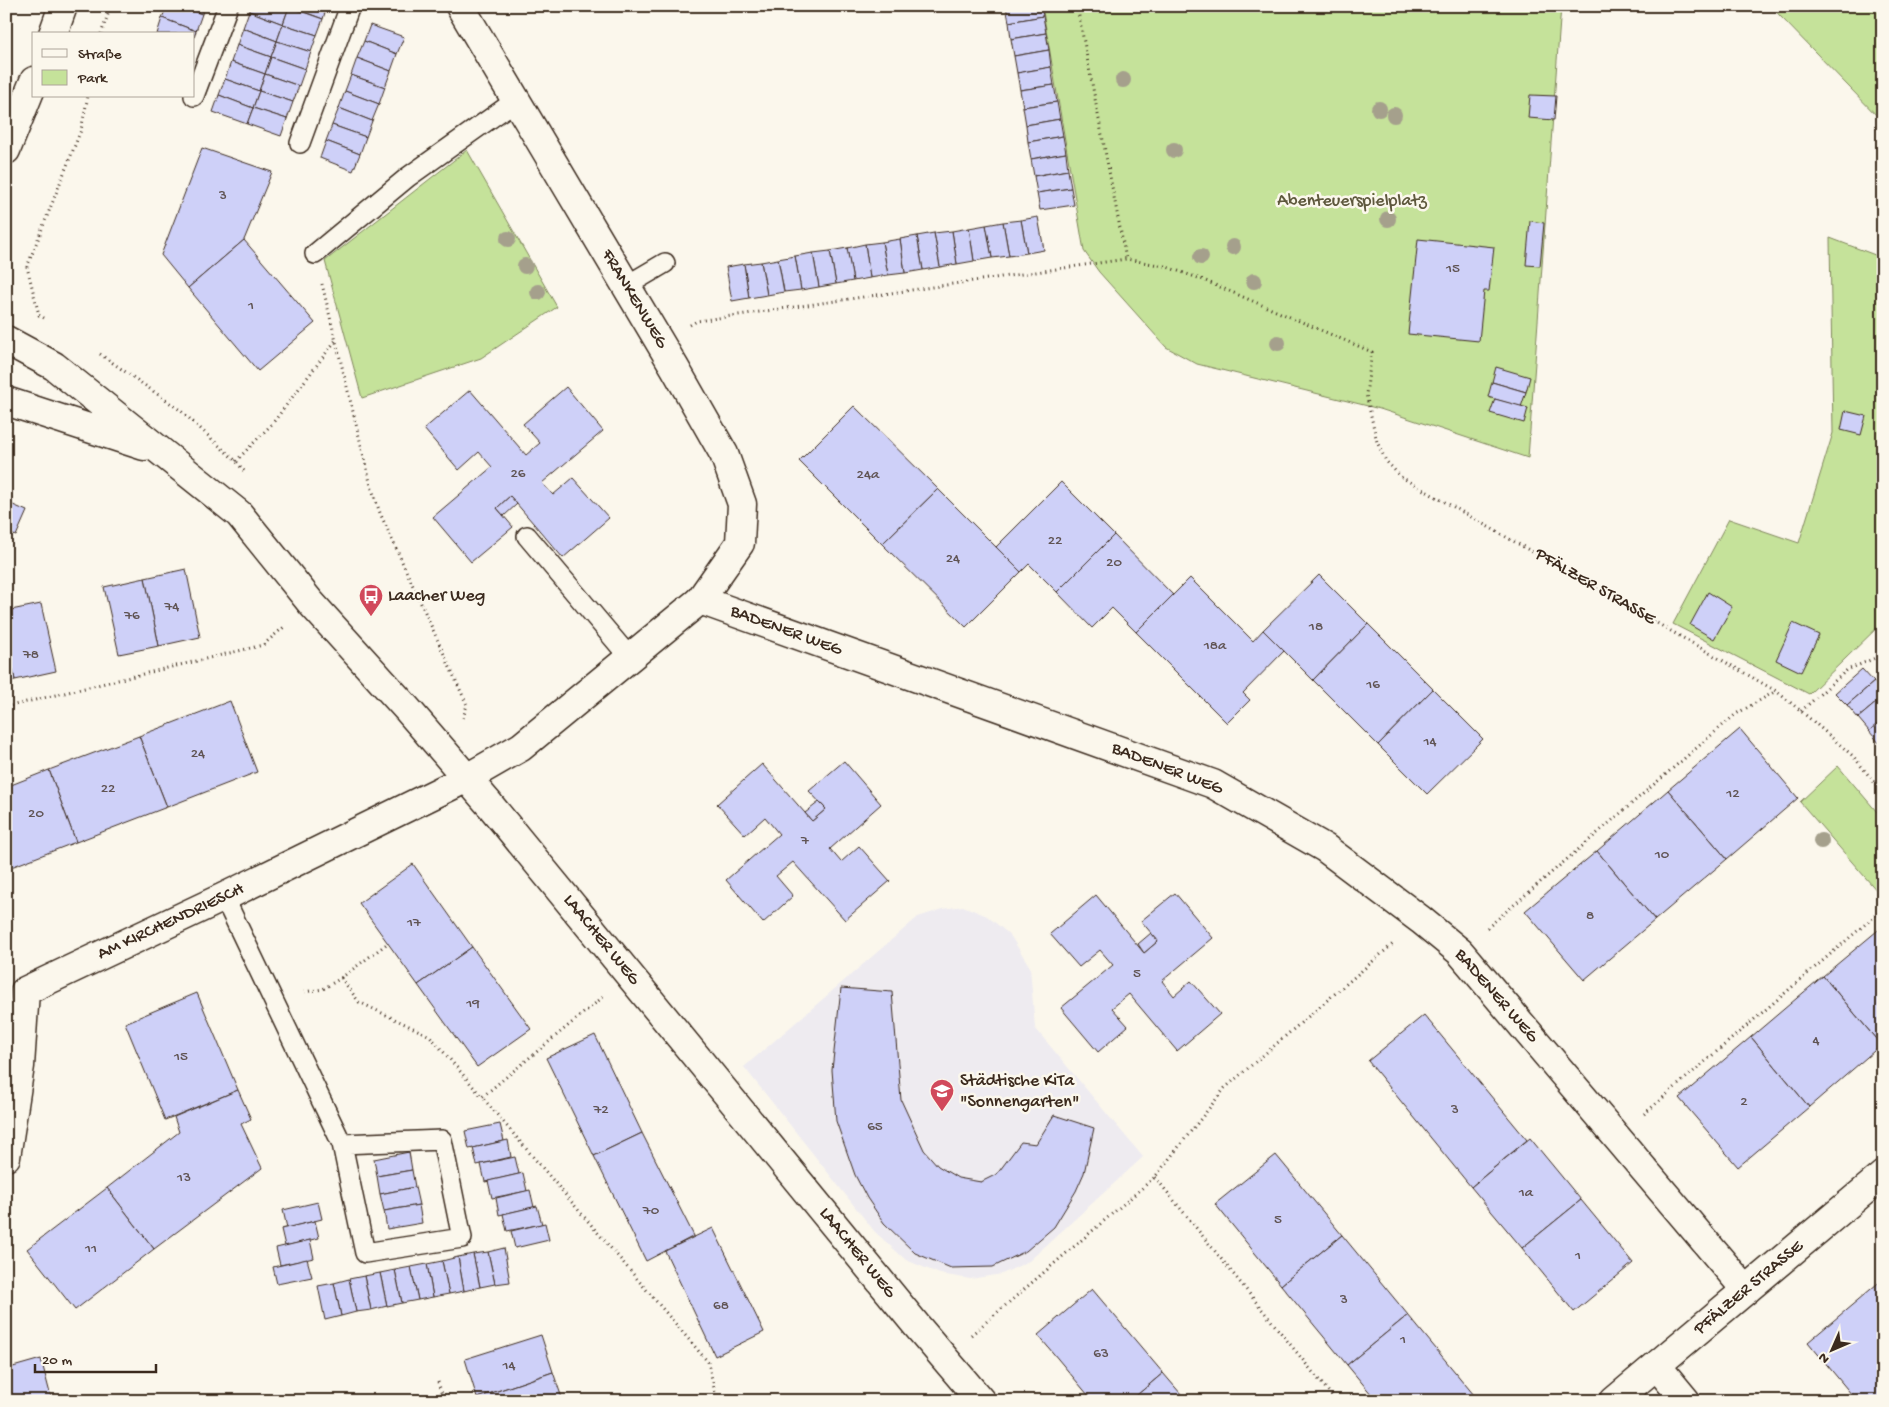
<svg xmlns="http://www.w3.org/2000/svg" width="1889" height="1407" viewBox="0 0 1889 1407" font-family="'Gochi Hand',sans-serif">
<rect width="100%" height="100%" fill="#fbf7ec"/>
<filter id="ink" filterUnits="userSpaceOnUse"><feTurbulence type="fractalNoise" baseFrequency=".02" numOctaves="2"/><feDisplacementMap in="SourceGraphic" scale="10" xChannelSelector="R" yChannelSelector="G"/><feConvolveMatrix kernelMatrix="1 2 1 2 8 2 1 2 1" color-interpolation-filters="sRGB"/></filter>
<g filter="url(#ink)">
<polygon fill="#eeebf0" points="963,906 987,916 1010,935 1030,967 1035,1028 1143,1157 1029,1261 1002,1274 970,1279 940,1274 906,1260 875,1232 744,1067 918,917 943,909"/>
<g fill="#c5e29a" stroke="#80865c">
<polygon points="1042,6 1561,6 1528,458 1380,409 1197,364 1166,347 1099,272 1084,251"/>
<polygon points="1771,6 1883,6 1883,122 1781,17"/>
<polygon points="467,150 557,307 481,358 362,398 325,261"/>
<polygon points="1830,238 1883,258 1883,622 1809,694 1673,624 1729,519 1799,543 1833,433"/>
<polygon points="1838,766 1883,819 1883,893 1878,892 1800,802"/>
</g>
<g fill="#ced0f8" stroke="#3b2a1e">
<polygon points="167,6 181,6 202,14 196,31 162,18"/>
<polygon points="181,6 205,6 202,14"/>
<polygon points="251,6 288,6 289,7 283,24 249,11"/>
<polygon points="289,6 327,6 323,19"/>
<polygon points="1006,6 1041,6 1043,16 1009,22"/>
<polygon points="289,7 323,19 317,35 283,24"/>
<polygon points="249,11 283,24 277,41 243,28"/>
<polygon points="1043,16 1046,33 1011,39 1009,22"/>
<polygon points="162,18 196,31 194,38 194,34 157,34"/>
<polygon points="283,24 317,35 311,52 277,41"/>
<polygon points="370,25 404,37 397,54 364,41"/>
<polygon points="243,28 277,41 271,57 237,45"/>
<polygon points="1046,33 1049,50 1014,56 1011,39"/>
<polygon points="277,41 311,52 305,69 271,57"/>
<polygon points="364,41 397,54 391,71 357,58"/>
<polygon points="237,45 271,57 265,74 231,62"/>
<polygon points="1049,50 1051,67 1017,73 1014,56"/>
<polygon points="271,57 305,69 299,86 265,74"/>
<polygon points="357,58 391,71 385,87 351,75"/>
<polygon points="231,62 265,74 259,91 225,79"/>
<polygon points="1051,67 1054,85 1020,90 1017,73"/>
<polygon points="265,74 299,86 293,102 259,91"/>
<polygon points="351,75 385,87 379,104 345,91"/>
<polygon points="225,79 259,91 253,108 219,95"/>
<polygon points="1054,85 1057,102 1023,107 1020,90"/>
<polygon points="259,91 293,102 287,119 253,108"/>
<polygon points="345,91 379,104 372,121 339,108"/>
<polygon points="219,95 253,108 247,124 213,112"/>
<polygon points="1530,95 1556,96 1554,120 1528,118"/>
<polygon points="1057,102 1060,119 1026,125 1023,107"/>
<polygon points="253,108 287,119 281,136 247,124"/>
<polygon points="339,108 372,121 366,137 332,125"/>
<polygon points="1060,119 1063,136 1028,142 1026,125"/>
<polygon points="332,125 366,137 360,154 326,141"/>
<polygon points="1063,136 1066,153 1031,159 1028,142"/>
<polygon points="326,141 360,154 353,171 320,158"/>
<polygon points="202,148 272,172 244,240 188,288 161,255"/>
<polygon points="1066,153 1068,170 1034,176 1031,159"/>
<polygon points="1068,170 1071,188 1037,193 1034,176"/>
<polygon points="1071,188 1074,205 1040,210 1037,193"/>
<polygon points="1038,217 1044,250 1027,253 1021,220"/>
<polygon points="1021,220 1027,253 1009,256 1003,222"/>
<polygon points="1530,221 1544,223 1540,266 1526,265"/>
<polygon points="1003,222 1009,256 992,258 986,225"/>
<polygon points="986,225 992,258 974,261 969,228"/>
<polygon points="969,228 974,261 957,264 952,231"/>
<polygon points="952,231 957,264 940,267 934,233"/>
<polygon points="934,233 940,267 923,270 917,236"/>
<polygon points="917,236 923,270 905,273 900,239"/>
<polygon points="900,239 905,273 888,275 882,242"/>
<polygon points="1418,239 1494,247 1489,291 1484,291 1479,341 1408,334"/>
<polygon points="244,240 315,323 258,371 188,288"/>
<polygon points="882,242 888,275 870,278 865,244"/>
<polygon points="865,244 870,278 853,281 847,248"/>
<polygon points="847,248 853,281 836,284 830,251"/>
<polygon points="830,251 836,284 819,287 813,253"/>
<polygon points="813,253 819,287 801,290 795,256"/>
<polygon points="795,256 801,290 784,292 778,259"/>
<polygon points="778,259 784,292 767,295 761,262"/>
<polygon points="761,262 767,295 749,298 744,264"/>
<polygon points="744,264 749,298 732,301 726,267"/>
<polygon points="1496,367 1530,377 1526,392 1492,382"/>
<polygon points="1492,382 1526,392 1521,407 1488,397"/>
<polygon points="566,387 603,431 542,483 553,495 573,478 609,518 563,558 510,496 497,508 513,527 471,562 433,517 492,467 479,452 459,470 424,429 470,390 526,455 540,443 523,424"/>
<polygon points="1495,399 1528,408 1524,423 1490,413"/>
<polygon points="854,406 938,489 882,544 799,461"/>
<polygon points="1845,411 1866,416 1861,435 1841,430"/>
<polygon points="1061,482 1114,535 1057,592 1029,564 1021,572 996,547"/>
<polygon points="938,489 1021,572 966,627 882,544"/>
<polygon points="510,496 517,504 504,516 497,508"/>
<polygon points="6,502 27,511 16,536 6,532"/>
<polygon points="1114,535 1173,595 1136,632 1112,608 1092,628 1057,592"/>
<polygon points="186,569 200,637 159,646 145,578"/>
<polygon points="1319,575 1368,624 1313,680 1263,630"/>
<polygon points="145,578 159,646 119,654 104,587"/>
<polygon points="1190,578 1253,641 1263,630 1284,651 1243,693 1250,700 1227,723 1136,632"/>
<polygon points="1708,592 1732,607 1714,639 1690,625"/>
<polygon points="41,604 56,671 15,680 6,639 6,611"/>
<polygon points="1793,623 1819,635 1801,672 1776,660"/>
<polygon points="1368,624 1433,689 1378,745 1313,680"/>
<polygon points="6,639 15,680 6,682"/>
<polygon points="1862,669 1874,682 1847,705 1835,693"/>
<polygon points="1874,682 1883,693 1883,697 1858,718 1847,705"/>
<polygon points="1433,689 1483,739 1427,794 1378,745"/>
<polygon points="1883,697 1883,719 1869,731 1858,718"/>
<polygon points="230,701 257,772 167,807 139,736"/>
<polygon points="1883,719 1883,742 1880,744 1869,731"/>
<polygon points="1740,729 1798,798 1727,859 1668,790"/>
<polygon points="139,736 167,807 76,842 49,770"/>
<polygon points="844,761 881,804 830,849 841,862 859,846 890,881 845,920 793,862 776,876 793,896 763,923 726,880 779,834 765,817 745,835 717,804 762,764 812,821 826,809 809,791"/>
<polygon points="49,770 76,842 6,869 6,787"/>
<polygon points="1668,790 1727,859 1655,920 1597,851"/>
<polygon points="819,802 826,809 812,821 805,813"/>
<polygon points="1597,851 1655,920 1584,980 1525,911"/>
<polygon points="413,864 472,947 418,985 359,903"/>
<polygon points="1175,893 1213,938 1162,981 1174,996 1191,981 1220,1014 1177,1051 1129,994 1112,1008 1128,1026 1098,1052 1061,1008 1113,965 1100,950 1079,967 1050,934 1096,895 1144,953 1158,941 1141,921"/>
<polygon points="1883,926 1883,1044 1881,1045 1823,976"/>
<polygon points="1151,933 1158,941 1144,953 1138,944"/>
<polygon points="472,947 531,1029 477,1067 418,985"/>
<polygon points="1823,976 1881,1045 1809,1107 1751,1037"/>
<polygon points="841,988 892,992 901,1100 924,1150 938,1166 958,1178 981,1182 997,1174 1021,1142 1036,1144 1054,1115 1094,1128 1084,1173 1076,1191 1054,1227 1026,1251 993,1267 951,1268 915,1253 884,1223 867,1198 855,1175 836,1121 832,1070"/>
<polygon points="197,993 238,1090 165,1120 125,1023"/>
<polygon points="1424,1015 1527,1140 1471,1187 1368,1061"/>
<polygon points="595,1035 642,1133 594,1156 546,1058"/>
<polygon points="1751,1037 1809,1107 1738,1167 1679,1098"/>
<polygon points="238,1090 251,1119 241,1124 262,1168 154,1249 107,1188 179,1132 174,1117"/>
<polygon points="500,1124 504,1141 469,1149 465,1131"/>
<polygon points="642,1133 694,1236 646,1261 594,1156"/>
<polygon points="1530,1138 1581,1200 1522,1248 1471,1187"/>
<polygon points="508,1140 511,1157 477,1165 473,1148"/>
<polygon points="409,1152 412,1170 377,1176 374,1159"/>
<polygon points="1276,1155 1342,1235 1281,1285 1215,1204"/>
<polygon points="515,1157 519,1174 485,1182 481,1164"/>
<polygon points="412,1170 415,1187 380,1194 377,1176"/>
<polygon points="523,1173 527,1191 492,1198 488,1181"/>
<polygon points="415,1187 419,1205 384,1211 380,1194"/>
<polygon points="107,1188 154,1249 75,1310 27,1249"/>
<polygon points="530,1190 534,1207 499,1215 496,1198"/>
<polygon points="1581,1200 1633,1263 1574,1312 1522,1248"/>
<polygon points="318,1202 322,1219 287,1228 283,1210"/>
<polygon points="419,1205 422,1223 387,1229 384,1211"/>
<polygon points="537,1206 542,1224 507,1231 503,1214"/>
<polygon points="315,1221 319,1238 285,1246 281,1229"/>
<polygon points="545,1223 549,1240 515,1248 511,1231"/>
<polygon points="713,1228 764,1332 715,1356 665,1251"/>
<polygon points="1342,1235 1408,1315 1347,1365 1281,1285"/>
<polygon points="310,1240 314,1258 280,1265 276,1248"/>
<polygon points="504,1248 510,1282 495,1284 488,1252"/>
<polygon points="488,1252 495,1284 480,1287 473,1254"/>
<polygon points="473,1254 480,1287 464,1291 458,1257"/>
<polygon points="458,1257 464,1291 449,1294 442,1261"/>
<polygon points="307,1259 312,1277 277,1284 273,1267"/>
<polygon points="442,1261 449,1294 433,1297 427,1264"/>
<polygon points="427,1264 433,1297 418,1300 411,1267"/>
<polygon points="411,1267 418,1300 402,1303 395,1270"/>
<polygon points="395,1270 402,1303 387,1306 380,1273"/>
<polygon points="380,1273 387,1306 371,1310 364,1276"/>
<polygon points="364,1276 371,1310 356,1312 349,1279"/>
<polygon points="349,1279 356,1312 341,1316 334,1283"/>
<polygon points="1883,1279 1883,1400 1857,1401 1808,1342"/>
<polygon points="334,1283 341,1316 325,1320 318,1286"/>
<polygon points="1092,1289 1163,1373 1130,1401 1093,1401 1038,1335"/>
<polygon points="1408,1315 1474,1395 1467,1401 1377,1401 1347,1365"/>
<polygon points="541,1335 553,1372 477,1398 465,1359"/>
<polygon points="41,1359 52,1401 6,1401 6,1369"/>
<polygon points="553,1372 563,1401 478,1401 477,1398"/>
<polygon points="1163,1373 1187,1401 1130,1401"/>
</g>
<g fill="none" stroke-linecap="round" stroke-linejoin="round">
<defs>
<g id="service">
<polyline points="194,96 228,6"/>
<polyline points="300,143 350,6"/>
<polyline points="315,254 408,177 515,101"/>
<polyline points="626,286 665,263"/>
<polyline points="527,536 630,658"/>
<polyline points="224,897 342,1144 365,1253 462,1238 442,1140 342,1144"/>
</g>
<g id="minor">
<polyline points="460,6 675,368 724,454 742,504 740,543 700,600"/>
<polyline points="6,340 54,366 239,514 311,603 408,710 490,805 917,1326 981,1401"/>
<polyline points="6,401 144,446"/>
<polyline points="6,1157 20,1066 25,991 224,897 467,778 521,747 700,600 1213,784 1325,848 1421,920 1460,952 1746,1290"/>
<polyline points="1657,1366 1686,1401"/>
<polyline points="1614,1401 1883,1175"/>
</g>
<g id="secondary">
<polyline points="53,34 63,6"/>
<polyline points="6,150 34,81"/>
</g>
</defs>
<use href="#service" stroke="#3b2a1e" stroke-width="22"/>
<use href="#minor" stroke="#3b2a1e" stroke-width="31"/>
<use href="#secondary" stroke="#3b2a1e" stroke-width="31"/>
<g stroke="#3b2a1e" stroke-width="3" stroke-dasharray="1 4" stroke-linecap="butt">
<polyline points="1077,6 1126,259"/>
<polyline points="101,34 111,6"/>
<polyline points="322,284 371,486 380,513 467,705 463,718"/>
<polyline points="44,318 39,315 27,267 81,130 88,96"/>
<polyline points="690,325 697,321 1126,259 1164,266 1201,279 1372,352 1366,394 1377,442 1386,461 1401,477 1776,691 1801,711 1853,756 1883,793"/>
<polyline points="100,354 180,410 236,461 244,471"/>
<polyline points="236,461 272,424 336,340"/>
<polyline points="6,707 263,645 284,627"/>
<polyline points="1801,711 1847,670 1880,656"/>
<polyline points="1487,928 1736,714 1776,691"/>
<polyline points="341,978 388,943"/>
<polyline points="304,992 323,989 341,978 359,1002 430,1036 482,1097"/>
<polyline points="603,997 482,1097 708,1362 717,1401"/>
<polyline points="1644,1114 1883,909"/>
<polyline points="1155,1177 1336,1401"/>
<polyline points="971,1335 1155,1177 1225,1088 1394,943"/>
<polyline points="438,1382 444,1401"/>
</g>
<use href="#service" stroke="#fbf7ec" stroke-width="19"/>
<use href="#minor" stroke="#fbf7ec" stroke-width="28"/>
<use href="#secondary" stroke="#fbf7ec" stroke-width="28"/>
</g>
<g fill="#a5a08c">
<circle cx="1123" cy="80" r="8"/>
<circle cx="1379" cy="109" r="8"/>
<circle cx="1394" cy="115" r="8"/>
<circle cx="1174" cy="150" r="8"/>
<circle cx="1388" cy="219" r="8"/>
<circle cx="508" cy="239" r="8"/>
<circle cx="1233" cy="247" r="8"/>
<circle cx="1201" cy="257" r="8"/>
<circle cx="525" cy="266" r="8"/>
<circle cx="1254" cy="281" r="8"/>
<circle cx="538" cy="292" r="8"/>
<circle cx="1278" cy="343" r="8"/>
<circle cx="1821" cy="841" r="8"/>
</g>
</g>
<defs>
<symbol id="bus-pin" viewBox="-11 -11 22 30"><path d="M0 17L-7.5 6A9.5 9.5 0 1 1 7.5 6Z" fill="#d1495b" stroke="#fbf7ec"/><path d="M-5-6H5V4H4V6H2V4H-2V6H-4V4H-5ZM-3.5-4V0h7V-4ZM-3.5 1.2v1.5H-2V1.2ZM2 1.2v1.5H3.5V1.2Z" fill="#fff"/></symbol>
<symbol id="school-pin" viewBox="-11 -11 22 30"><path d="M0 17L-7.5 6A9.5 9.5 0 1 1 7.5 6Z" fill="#d1495b" stroke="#fbf7ec"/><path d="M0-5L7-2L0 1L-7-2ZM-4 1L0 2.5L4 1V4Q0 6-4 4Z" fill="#fff"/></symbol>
</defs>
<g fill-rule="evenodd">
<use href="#bus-pin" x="357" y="582" width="28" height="38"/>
<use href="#school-pin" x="928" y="1077" width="28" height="38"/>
</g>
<g text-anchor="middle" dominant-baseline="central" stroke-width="5" stroke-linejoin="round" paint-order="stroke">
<g font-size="15" fill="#605454">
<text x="223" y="196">3</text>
<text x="1453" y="269">15</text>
<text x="251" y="306">1</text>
<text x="518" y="474">26</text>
<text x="868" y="475">24a</text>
<text x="1055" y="541">22</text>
<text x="953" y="559">24</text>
<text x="1114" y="563">20</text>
<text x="172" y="607">74</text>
<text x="132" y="616">76</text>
<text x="1316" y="627">18</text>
<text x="1215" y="646">18a</text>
<text x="31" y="655">78</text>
<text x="1373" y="685">16</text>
<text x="1430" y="742">14</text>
<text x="198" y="754">24</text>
<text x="108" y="789">22</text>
<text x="1733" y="794">12</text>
<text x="36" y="814">20</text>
<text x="805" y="841">7</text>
<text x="1662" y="855">10</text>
<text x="1590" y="916">8</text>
<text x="414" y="923">17</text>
<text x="1137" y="974">5</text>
<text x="473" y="1004">19</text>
<text x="1816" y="1041">4</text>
<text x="181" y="1057">15</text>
<text x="1744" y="1102">2</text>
<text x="601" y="1110">72</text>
<text x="1455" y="1110">3</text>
<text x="875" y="1127">65</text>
<text x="184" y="1178">13</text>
<text x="1526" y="1193">1a</text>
<text x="651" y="1211">70</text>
<text x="1278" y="1220">5</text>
<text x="91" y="1249">11</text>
<text x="1578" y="1256">1</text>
<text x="1344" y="1300">3</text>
<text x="721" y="1306">68</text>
<text x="1403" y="1340">1</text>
<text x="1101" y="1354">63</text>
<text x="509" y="1366">14</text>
</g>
<g font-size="18" fill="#5e583d" stroke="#fbf7ec">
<text x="1352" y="201">Abenteuerspielplatz</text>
</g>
<g font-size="18" fill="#3b2a1e" stroke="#fbf7ec">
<text transform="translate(634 299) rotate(59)">FRANKENWEG</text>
<text transform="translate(1595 587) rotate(30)">PFÄLZER STRASSE</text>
<text transform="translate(786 631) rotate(20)">BADENER WEG</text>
<text transform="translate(1167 769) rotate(21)">BADENER WEG</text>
<text transform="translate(171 922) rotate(-25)">AM KIRCHENDRIESCH</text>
<text transform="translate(601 940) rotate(51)">LAACHER WEG</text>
<text transform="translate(1496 996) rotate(49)">BADENER WEG</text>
<text transform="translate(857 1253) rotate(51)">LAACHER WEG</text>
<text transform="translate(1749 1288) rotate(-40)">PFÄLZER STRASSE</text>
</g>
<g font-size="18" fill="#3b2a1e" stroke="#fbf7ec" text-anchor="start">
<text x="388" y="596">Laacher Weg</text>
<text x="960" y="1081">Städtische KiTa<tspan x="960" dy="21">"Sonnengarten"</tspan></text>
</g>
</g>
<rect width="1889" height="1407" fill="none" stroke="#fbf7ec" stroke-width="25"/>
<rect x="12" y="12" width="1864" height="1382" fill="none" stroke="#3b2a1e" stroke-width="2" filter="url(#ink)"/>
<rect x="32" y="32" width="162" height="65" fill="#fbf7ec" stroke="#aea59a"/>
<rect x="42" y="49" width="25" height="8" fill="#fbf7ec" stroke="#aea59a"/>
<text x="78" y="58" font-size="15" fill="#3b2a1e">Straße</text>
<rect x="42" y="70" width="25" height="15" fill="#c5e29a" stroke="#aea59a"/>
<text x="78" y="82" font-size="15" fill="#3b2a1e">Park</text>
<g transform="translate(1832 1350) rotate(225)" stroke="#fbf7ec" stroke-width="4" paint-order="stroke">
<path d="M0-4L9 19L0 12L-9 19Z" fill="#3b2a1e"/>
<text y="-8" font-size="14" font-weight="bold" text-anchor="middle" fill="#3b2a1e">N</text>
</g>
<path d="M35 1364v8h121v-8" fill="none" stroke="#3b2a1e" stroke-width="2.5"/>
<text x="42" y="1364" font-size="15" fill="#3b2a1e" stroke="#fbf7ec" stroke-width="4" paint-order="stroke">20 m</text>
</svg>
